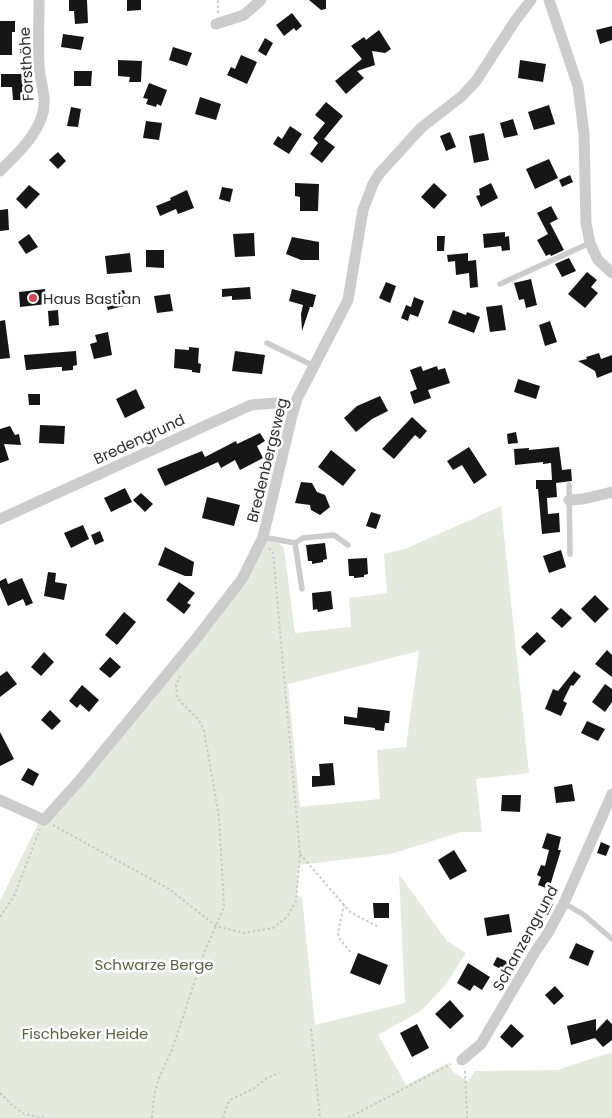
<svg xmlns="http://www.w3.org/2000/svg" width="612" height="1118" viewBox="0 0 612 1118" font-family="Poppins,sans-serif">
<rect width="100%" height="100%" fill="#fff"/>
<path fill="#e5eade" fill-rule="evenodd" d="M501 506 529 773 476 779 482 832H461L391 854 299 865 297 896 302 897 315 1025 405 1003 399 874 447 941 466 953 447 983 421 1011 378 1035 406 1085 448 1063 453 1072 468 1081 475 1071 557 1070 612 1052V1118H0V901L38 824 242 579 263 537 276 539 284 548 295 633 351 627 349 598 387 593 384 554 405 549ZM419 651 406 747 377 750 380 799 300 807 288 684Z"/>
<g fill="#161616">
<polygon points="69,0 87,0 88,23 75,24 74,11 69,11"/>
<polygon points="127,0 141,0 141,10 127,11"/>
<polygon points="309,0 326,0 326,9 321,10"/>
<polygon points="292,13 302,26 296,31 294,28 284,36 276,25"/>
<polygon points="0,21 15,21 15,32 12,32 12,55 0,55"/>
<polygon points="612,26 612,40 600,44 596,30"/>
<polygon points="379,30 391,49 385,53 372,51 375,65 357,71 364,78 346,94 335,81 362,59 351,46 364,37 366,40"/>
<polygon points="63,34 84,37 81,50 61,47"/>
<polygon points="265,38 273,43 266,56 258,51"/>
<polygon points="173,47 192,53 187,66 169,60"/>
<polygon points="241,55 257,62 247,84 227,75 231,67 235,69"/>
<polygon points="118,60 142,61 141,82 129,82 130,77 118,76"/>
<polygon points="520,60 546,64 543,82 518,78"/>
<polygon points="74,71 92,71 91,86 74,86"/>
<polygon points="1,74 25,74 26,100 13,100 12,87 1,87"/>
<polygon points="149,83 167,90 161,106 157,104 156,107 146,104 148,99 143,98"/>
<polygon points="200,97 221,104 216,120 195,114"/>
<polygon points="326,102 343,116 324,139 335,147 322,163 310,154 318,143 313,138 325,123 315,115"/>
<polygon points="549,105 555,124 534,130 528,112"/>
<polygon points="71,107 81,109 78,127 67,126"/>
<polygon points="513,119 518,135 504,138 500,123"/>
<polygon points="146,121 162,123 159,140 143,138"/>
<polygon points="290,126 302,134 289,154 273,144 278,136 282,139"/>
<polygon points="450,132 456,147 446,151 440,136"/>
<polygon points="484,133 489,160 474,163 469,136"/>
<polygon points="58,152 66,161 58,169 49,160"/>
<polygon points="549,159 558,178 535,189 526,169"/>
<polygon points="570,175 573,182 562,187 559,180"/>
<polygon points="295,183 319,184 318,211 300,211 300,197 295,196"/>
<polygon points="434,183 447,195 434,209 421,197"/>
<polygon points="491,183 498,198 481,207 476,196 480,195 479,189"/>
<polygon points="29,185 40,194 26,209 16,199"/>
<polygon points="222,187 233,189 230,202 219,199"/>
<polygon points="187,190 194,208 178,214 176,209 160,216 156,206 171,200 170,198"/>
<polygon points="551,206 558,219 550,223 564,250 551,256 550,254 546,256 537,240 548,234 537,213"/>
<polygon points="8,209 9,230 0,231 0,210"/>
<polygon points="505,232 505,237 509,236 510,250 502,251 501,246 484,248 483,234"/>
<polygon points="254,233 255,256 235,257 233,234"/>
<polygon points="29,234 38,247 26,254 18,242"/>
<polygon points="437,236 445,236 444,251 437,251"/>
<polygon points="292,237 319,242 319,260 301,260 286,254"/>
<polygon points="146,250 164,250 164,268 146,267"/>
<polygon points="130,253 132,272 107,274 105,256"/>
<polygon points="468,253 468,261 476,260 478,287 470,288 469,273 456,275 455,261 448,262 447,255"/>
<polygon points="569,258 576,271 562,277 555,264"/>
<polygon points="587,272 597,280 591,287 598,293 585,308 568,294"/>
<polygon points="531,279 537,305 526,308 524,299 519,300 514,283"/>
<polygon points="386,282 396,286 390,303 379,298"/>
<polygon points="250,287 251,299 232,300 232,296 222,297 222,289"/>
<polygon points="45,289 47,304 20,307 19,292"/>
<polygon points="292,289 316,295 313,307 310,307 302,331 301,314 303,305 289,301"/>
<polygon points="124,290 128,305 108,310 104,296"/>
<polygon points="170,294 173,311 157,313 154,296"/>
<polygon points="414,297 424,301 418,317 410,314 408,321 401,318 406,305 411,307"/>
<polygon points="502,305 506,330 490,332 486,307"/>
<polygon points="58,310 59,325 49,326 48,311"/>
<polygon points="453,310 466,315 467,312 480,317 474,333 448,323"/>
<polygon points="5,320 10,358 0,359 0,321"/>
<polygon points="550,321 557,342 545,346 539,325"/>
<polygon points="108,332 112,355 94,359 90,344 97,342 95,335"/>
<polygon points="189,347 199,348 198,363 201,364 200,373 192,372 192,370 174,368 175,349 189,350"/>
<polygon points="76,351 77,365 73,366 73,370 62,371 62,367 58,367 26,370 24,355"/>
<polygon points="235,351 265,355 262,374 232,371"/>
<polygon points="599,353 601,359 612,355 612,372 597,378 595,371 578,361 587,359 586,357"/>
<polygon points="421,366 423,371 437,366 438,370 445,368 450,383 428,390 431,398 414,404 410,392 417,389 410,370"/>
<polygon points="518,379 540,386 536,399 514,392"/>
<polygon points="136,389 145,408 125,418 116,399"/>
<polygon points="28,394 40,394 40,405 29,405"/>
<polygon points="380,396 388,411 372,419 356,432 344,418 357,406"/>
<polygon points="412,417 427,431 420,439 415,435 394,459 382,449"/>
<polygon points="40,425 65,426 64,444 39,443"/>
<polygon points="10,426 15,435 19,434 21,445 4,444 9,460 0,463 0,429"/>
<polygon points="516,432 518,443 508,444 507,434"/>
<polygon points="260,433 265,441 257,446 263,458 240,470 235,460 221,468 218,462 165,486 157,469 202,451 205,457 236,441 237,444"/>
<polygon points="469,447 487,475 474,484 462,465 453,470 447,461"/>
<polygon points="559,447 562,470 571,469 572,481 556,483 557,497 547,498 548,514 559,513 560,532 542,534 538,489 536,489 536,480 552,480 551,463 543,464 543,462 515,465 514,449 529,448 529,450"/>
<polygon points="331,450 356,470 343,486 318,467"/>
<polygon points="301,482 312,483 317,492 325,495 330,507 320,515 311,510 310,505 295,503"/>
<polygon points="125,488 132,502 111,512 104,498"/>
<polygon points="141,493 153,504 145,512 133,500"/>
<polygon points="207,497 240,505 234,526 202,518"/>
<polygon points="371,512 381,515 376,529 366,526"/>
<polygon points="83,525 89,539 71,548 64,533"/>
<polygon points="100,531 104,541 95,545 91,535"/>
<polygon points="325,543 327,559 323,560 323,562 312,564 312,561 308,561 306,545"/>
<polygon points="165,547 194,562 192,576 185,576 158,565"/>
<polygon points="561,550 566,567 549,573 543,556"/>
<polygon points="367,558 368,574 364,575 364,577 354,578 354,576 349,576 348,559"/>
<polygon points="48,572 56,573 55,582 67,584 64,600 44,596"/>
<polygon points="6,578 8,584 22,578 33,603 26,606 23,599 8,606 0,587 0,581"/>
<polygon points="179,582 195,593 187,603 191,605 184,614 166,600"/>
<polygon points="331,591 333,609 318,612 317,609 313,610 312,593"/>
<polygon points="595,595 609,609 595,623 581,609"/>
<polygon points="561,608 572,618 562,628 551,618"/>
<polygon points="124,612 136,622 117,645 105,635"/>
<polygon points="537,632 546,641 530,656 521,647"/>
<polygon points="607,650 612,655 612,677 595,664"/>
<polygon points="44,652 54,662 41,676 31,667"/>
<polygon points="110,657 121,667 110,678 99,669"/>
<polygon points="7,671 17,684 0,697 0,676"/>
<polygon points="574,671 581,676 573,686 571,685 563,701 567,703 561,716 545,709 553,689 558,691"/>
<polygon points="605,684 612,689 612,702 605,712 592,702"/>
<polygon points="82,685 99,700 89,712 80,704 77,708 69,701"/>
<polygon points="358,707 390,711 389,723 385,723 384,731 375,730 375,728 344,724 344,716 357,718"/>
<polygon points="50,710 61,721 52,730 41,720"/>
<polygon points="587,721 605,729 598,741 581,733"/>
<polygon points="0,732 14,759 0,766"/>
<polygon points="333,763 335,785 312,787 312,776 320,776 319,764"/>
<polygon points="28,768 39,774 33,786 21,780"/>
<polygon points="572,784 575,801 556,803 554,787"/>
<polygon points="502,795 521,795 520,812 501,811"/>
<polygon points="547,833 561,837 558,850 561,850 549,889 538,885 541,877 537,875 541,865 545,866 549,850 542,848"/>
<polygon points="601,842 610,846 606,856 597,853"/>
<polygon points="454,850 467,871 450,880 438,860"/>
<polygon points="545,901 553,904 548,915 541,912"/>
<polygon points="373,903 389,903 389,918 374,918"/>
<polygon points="509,914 512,932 487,936 484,918"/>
<polygon points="576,943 594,951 588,966 569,958"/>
<polygon points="358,953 388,965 380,985 350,973"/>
<polygon points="497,957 515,965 510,974 493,965"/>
<polygon points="468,963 490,977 482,990 474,985 470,991 457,983"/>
<polygon points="555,986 564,996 554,1005 545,995"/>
<polygon points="450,1000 464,1016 450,1029 435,1014"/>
<polygon points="596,1019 596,1031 607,1019 612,1024 612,1040 603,1047 595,1038 571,1045 567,1026"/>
<polygon points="417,1024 429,1048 412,1057 400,1033"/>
<polygon points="511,1024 524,1036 512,1048 500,1037"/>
</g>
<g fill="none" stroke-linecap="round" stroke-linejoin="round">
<g stroke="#c9c9c9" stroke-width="2" stroke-dasharray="2.5 2.5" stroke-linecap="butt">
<polyline points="218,13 218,0"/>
<polyline points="53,825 169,889 216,926 244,933 273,928 287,917 296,901 300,854 273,553 269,548"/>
<polyline points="300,854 350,912 377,926"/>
<polyline points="344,904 338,933 339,938 351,953"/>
<polyline points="0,917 14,896 40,829"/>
<polyline points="311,1029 320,1118"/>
<polyline points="465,1071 467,1118"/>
<polyline points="0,1093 12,1105 24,1114 45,1118"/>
<path d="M152 1118 154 1096 159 1078 172 1050 204 953 223 910 224 904 219 817 204 731C199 715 186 710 177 697L176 685 180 676"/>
<polyline points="223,1118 228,1103 232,1099 253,1089 267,1078 279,1073"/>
<polyline points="348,1118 451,1064"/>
</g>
<g stroke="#ccc" stroke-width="5.5">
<polyline points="500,284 590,243"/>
<polyline points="267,343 314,366"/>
<polyline points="569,485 570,554"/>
<polyline points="263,537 295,543 303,538 334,535 348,545"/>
<polyline points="295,543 302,589"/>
<polyline points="564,903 584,915 612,939"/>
</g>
<g stroke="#ccc" stroke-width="11">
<polyline points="549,0 578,86 584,134 586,223 590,243 598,260 612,273"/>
<polyline points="216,24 244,15 261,0"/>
<path d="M0 171C16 155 35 138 42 116 48 99 40 83 39 66 38 44 39 22 39 0"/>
<polyline points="569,500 583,499 612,492"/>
<polyline points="0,519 251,405 275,403 294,407"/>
<polyline points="0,800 44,820 79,781 195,640 242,579 263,537 292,416 297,399 348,300 363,210 373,184 379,174 421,128 462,96 476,81 515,21 531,0"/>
<polyline points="462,1060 481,1044 535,952 548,933 564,903 612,794"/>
</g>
</g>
<circle fill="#d14655" stroke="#fff" stroke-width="2" cx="33" cy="298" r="5"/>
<g text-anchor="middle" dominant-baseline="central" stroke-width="5" stroke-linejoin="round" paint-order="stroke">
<g font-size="15" fill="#2f2f2f" stroke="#fff">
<text transform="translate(26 64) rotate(-93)">Forsthöhe</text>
<text transform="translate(139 439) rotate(-25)">Bredengrund</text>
<text transform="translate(267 460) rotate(-76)">Bredenbergsweg</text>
<text transform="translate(525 938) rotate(-61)">Schanzengrund</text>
</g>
<g font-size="15" fill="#2f2f2f" stroke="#fff" text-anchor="start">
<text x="43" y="298">Haus Bastian</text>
</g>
<g font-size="15" fill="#536541" stroke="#fff">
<text x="154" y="964">Schwarze Berge</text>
<text x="85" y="1033">Fischbeker Heide</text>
</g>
</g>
</svg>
